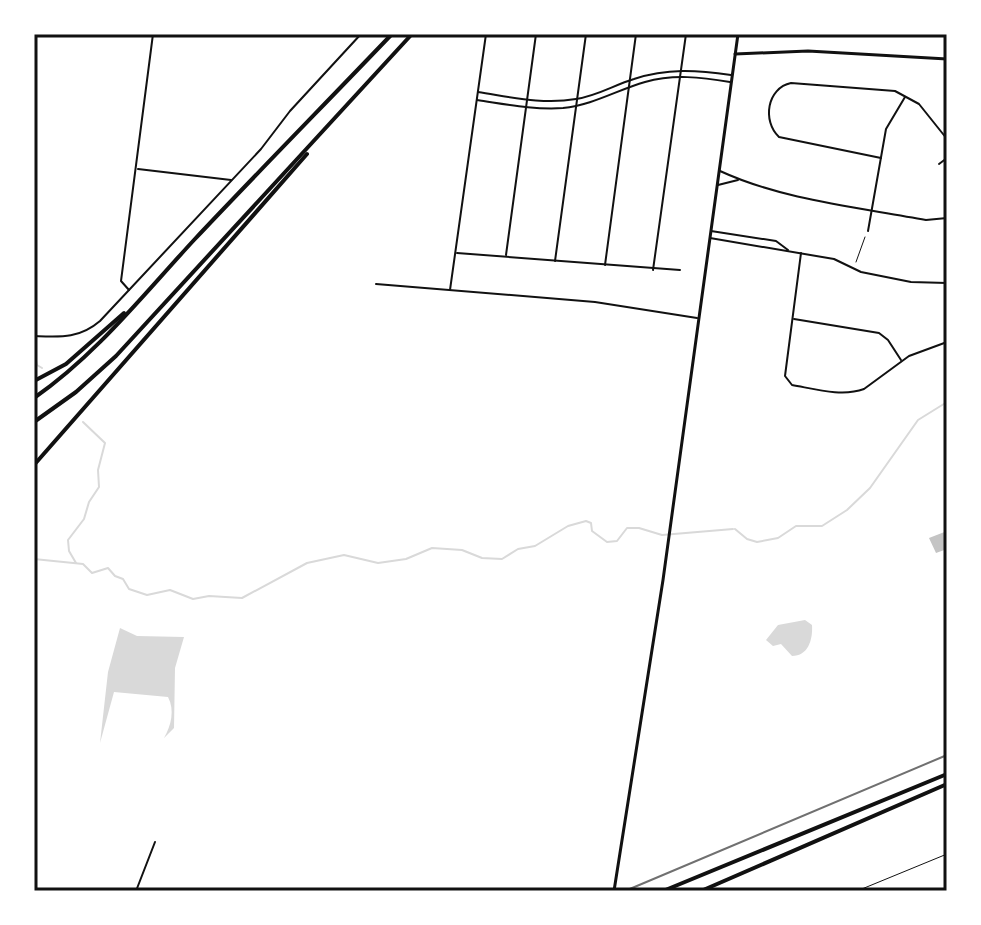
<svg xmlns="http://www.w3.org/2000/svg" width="981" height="925" viewBox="0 0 981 925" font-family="Signika,sans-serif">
<rect width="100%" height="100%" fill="#fff"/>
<g fill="#d9d9d9">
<path d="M805 620 812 625C813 640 808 656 792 656L781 644 773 646 766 640 778 625Z"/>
<path d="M120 628 137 636 184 637 175 668 174 728 164 738C171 726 175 710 168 697L114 692 100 743 108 672Z"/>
</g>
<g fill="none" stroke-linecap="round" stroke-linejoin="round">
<g stroke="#d9d9d9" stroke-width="2">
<polyline points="34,351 37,365 42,368"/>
<polyline points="735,529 747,539 757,542 778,538 796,526 822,526 847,510 870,488 918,420 947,402"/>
<polyline points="34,559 83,564 92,573 108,568 115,576 123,579 129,589 147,595 170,590 193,599 209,596 242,598 307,563 344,555 378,563 406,559 432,548 462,550 482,558 502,559 518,549 535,546 568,526 586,521 591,523 592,531 607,542 617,541 627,528 639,528 662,535 733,529"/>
<polyline points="76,563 69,551 68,540 84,519 89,502 99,487 98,470 105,443 83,422"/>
</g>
</g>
<polygon fill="#c4c4c4" points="947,531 947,549 936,553 929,538"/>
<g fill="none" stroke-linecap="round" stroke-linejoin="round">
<polyline stroke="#111" stroke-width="1" points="856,262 865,237"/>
<polyline stroke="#111" stroke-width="1" points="857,891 947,854"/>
<g stroke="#111" stroke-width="2">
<path d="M478 92C511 97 543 105 576 99 597 96 614 85 634 79 667 68 697 70 731 75"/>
<path d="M477 100C505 104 534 110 563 108 593 105 617 90 645 82 673 74 701 77 730 82"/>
<path d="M881 158 779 137C762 121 767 88 791 83L895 91 919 104 947 139"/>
<polyline points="939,164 947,158"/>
<polyline points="138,169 231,180"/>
<path d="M720 171C783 200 857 207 926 220L947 218"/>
<polyline points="718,185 738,180"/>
<polyline points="711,231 776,241 788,250"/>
<polyline points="868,231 886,129 905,97"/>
<polyline points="710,238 834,259 861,272 911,282 947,283"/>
<polyline points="457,253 680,270"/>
<path d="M801 253 785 376 792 385C815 389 842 397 864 389L909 356 947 342"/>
<polyline points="506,255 536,34"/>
<polyline points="555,261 586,34"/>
<polyline points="605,265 636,34"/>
<polyline points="653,270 686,34"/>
<polyline points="376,284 595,302 697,318"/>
<polyline points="129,290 121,281 153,34"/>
<polyline points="450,290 486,34"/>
<polyline points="794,319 879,333 888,340 901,360"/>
<path d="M34 336C60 337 79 339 100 321L261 149 290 111 361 34"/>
<polyline points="136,891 155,842"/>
</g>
<polyline stroke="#111" stroke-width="3" points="735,54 808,51 947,59"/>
<polyline stroke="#111" stroke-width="3" points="614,891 663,580 738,34"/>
<g stroke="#111" stroke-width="4">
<polyline points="663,891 947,774"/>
<polyline points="701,891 947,784"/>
</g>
<g stroke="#111" stroke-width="4">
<polyline points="34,381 66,364 124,313"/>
<path d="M34 398C96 355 143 295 194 240 259 171 326 103 392 34"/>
<polyline points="34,422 76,392 116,356 412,34"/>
<polyline points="34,465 307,154"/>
</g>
<polyline stroke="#707070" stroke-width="2" points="625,891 947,755"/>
</g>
<rect width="981" height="925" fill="none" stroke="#ffffff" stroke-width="72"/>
<rect x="36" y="36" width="909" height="853" fill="none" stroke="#111" stroke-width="3"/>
</svg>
